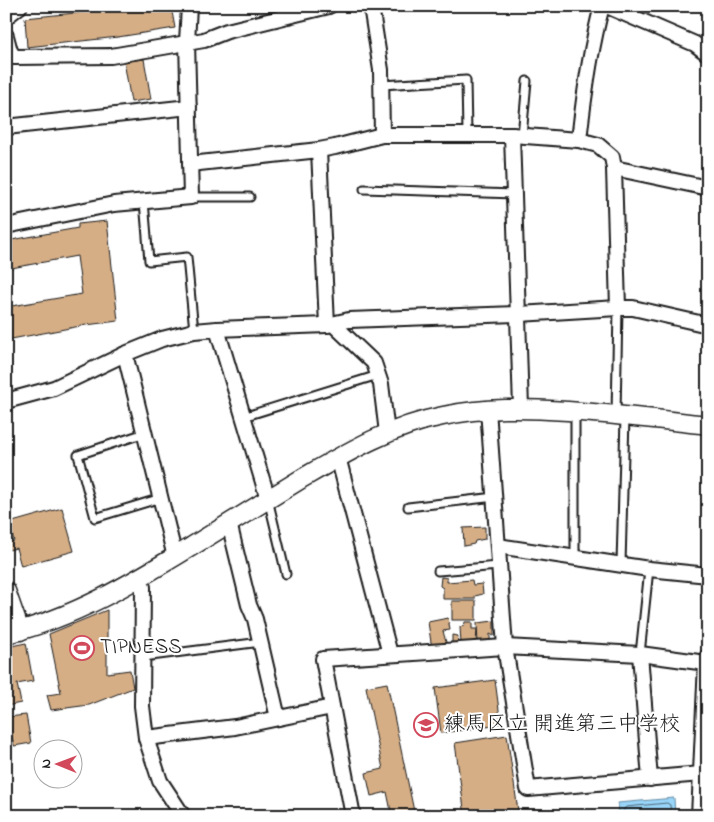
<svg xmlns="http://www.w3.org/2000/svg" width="714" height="822" viewBox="0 0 714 822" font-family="'Indie Flower','Klee One',sans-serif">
<rect width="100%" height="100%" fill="#fff"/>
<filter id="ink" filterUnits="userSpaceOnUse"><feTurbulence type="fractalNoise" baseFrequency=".02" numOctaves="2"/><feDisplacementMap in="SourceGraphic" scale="10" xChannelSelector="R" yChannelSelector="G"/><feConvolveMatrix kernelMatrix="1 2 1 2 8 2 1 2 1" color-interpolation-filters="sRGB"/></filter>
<g filter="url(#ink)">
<polygon fill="#98d5f9" stroke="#668ba1" points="674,798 675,816 619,816 618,803"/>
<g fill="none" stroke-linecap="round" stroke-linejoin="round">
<polyline stroke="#4e6674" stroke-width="1" points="624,816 624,809 626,807 667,803 670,805 671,816"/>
</g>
<g fill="#d5ae86" stroke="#1c1c1c">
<polygon points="133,6 171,6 175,28 118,37 27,47 25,18 115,9"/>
<polygon points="144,59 151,99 131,102 124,61"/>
<polygon points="107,221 118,321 86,325 6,340 6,307 82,294 77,256 6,269 6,241 78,228 78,224"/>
<polygon points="62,508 74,551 21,566 16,548 9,550 7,543 14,541 9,523"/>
<polygon points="485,527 485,539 475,541 474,544 464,546 463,528"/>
<polygon points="441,577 447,578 447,582 472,580 473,585 482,584 483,594 475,596 475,599 443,599 443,588 440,586"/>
<rect x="452" y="601" width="24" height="19"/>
<polygon points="107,610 107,673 130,670 133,688 89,705 51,710 47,695 61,693 49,634"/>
<polygon points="448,618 450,630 443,631 447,646 432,649 428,622"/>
<polygon points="494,621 494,636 490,634 490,645 478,644 477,623"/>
<polygon points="465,622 472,622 472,629 477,629 476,643 461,644 460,627 464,626"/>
<polygon points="452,635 458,636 457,646 452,647"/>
<polygon points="26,643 33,681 17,684 21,703 6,706 6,647"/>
<polygon points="495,680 501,725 441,733 435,688"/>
<polygon points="387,683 415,816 392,816 387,792 371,796 366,773 383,769 366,687"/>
<polygon points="26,715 31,743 14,746 8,717"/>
<polygon points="507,735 518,811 482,816 465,816 455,743"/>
</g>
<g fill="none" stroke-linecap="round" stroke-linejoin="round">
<defs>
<g id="service">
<polyline points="381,85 466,80 467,134"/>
<polyline points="522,136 527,81"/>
<polyline points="364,189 515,194"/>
<polyline points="191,197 250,197"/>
<polyline points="144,201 149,261 187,257 194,331"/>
<polyline points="616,415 618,308"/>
<polyline points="243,417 378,375"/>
<polyline points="145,433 78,455 95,518 161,498"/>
<polyline points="268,499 286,574"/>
<polyline points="408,507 495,497"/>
<polyline points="575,557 575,413"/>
<polyline points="621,564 625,417"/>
<polyline points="438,571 499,566"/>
<polyline points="640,654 649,569"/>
<polyline points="143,657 261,642"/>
</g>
<g id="minor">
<polyline points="371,6 381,70 382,135 512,135 521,408"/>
<path d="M602 6C590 50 584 95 579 140L598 145 612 157 614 168 618 308"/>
<polyline points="607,6 695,44 708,54"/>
<polyline points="6,17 20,6"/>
<polyline points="6,36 10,51 14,57 111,56 204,40 227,31 329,6"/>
<polyline points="6,127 189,107"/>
<polyline points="512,135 579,140"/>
<polyline points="319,150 327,325"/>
<polyline points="190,164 319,150 335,147 382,135"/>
<polyline points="614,168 708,188"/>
<polyline points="6,226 114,204 191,197 187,42 189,6"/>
<polyline points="333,324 374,363 381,384 387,433"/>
<polyline points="217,329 268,499"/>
<polyline points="125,354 175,557"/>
<polyline points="6,401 54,388 125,354 162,339 194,331 217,329 327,325 349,320 519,314 618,308 633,308 708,325"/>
<polyline points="488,409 505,647 528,789 701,774"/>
<polyline points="338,457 390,654"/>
<polyline points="229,523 249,605 255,619 278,718"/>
<polyline points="498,546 649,569 708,575"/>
<polyline points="139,579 143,587 142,706 146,738 160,781 183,816"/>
<polyline points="640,654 650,779"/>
<polyline points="146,738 235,727 332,707"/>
<polyline points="353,816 323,659 505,647 640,654 706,663"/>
<polyline points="699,816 706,663 708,656"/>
</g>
<g id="tertiary">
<polyline points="6,591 20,631"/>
<path d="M6 634C75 618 135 581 194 545 230 523 265 501 301 479 346 453 391 426 443 416 485 407 525 408 568 411 615 414 661 420 708 425"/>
</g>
</defs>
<use href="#service" stroke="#1c1c1c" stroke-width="11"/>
<use href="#minor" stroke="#1c1c1c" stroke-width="18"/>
<use href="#tertiary" stroke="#1c1c1c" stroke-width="21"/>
<use href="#service" stroke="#fff" stroke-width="7"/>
<use href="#minor" stroke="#fff" stroke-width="14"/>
<use href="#tertiary" stroke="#fff" stroke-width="18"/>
</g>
</g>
<defs>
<symbol id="stadium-ring" viewBox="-11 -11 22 22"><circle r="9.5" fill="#fff" stroke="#d1495b" stroke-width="1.5"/><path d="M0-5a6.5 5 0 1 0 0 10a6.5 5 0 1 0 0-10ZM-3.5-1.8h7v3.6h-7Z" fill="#d1495b"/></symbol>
<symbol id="school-ring" viewBox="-11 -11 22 22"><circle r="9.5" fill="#fff" stroke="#d1495b" stroke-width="1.5"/><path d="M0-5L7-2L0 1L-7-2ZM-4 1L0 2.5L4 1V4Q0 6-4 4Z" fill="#d1495b"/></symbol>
</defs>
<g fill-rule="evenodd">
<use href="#stadium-ring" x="68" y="634" width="28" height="28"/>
<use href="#school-ring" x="412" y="711" width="28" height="28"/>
</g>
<g text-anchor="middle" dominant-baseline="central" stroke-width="4" stroke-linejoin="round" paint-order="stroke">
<g font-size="21" fill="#1c1c1c" stroke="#fff" text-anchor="start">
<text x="100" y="648">TIPNESS</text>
<text x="444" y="725">練馬区立 開進第三中学校</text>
</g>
</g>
<rect width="714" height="822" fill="none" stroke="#fff" stroke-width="25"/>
<rect x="12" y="12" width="689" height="797" fill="none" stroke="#1c1c1c" stroke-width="2" filter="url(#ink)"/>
<g transform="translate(58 764) rotate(271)"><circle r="24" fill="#ffffff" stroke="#a4a4a4"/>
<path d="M0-4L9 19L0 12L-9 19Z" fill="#d1495b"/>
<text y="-8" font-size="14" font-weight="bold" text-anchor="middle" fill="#1c1c1c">N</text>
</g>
</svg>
